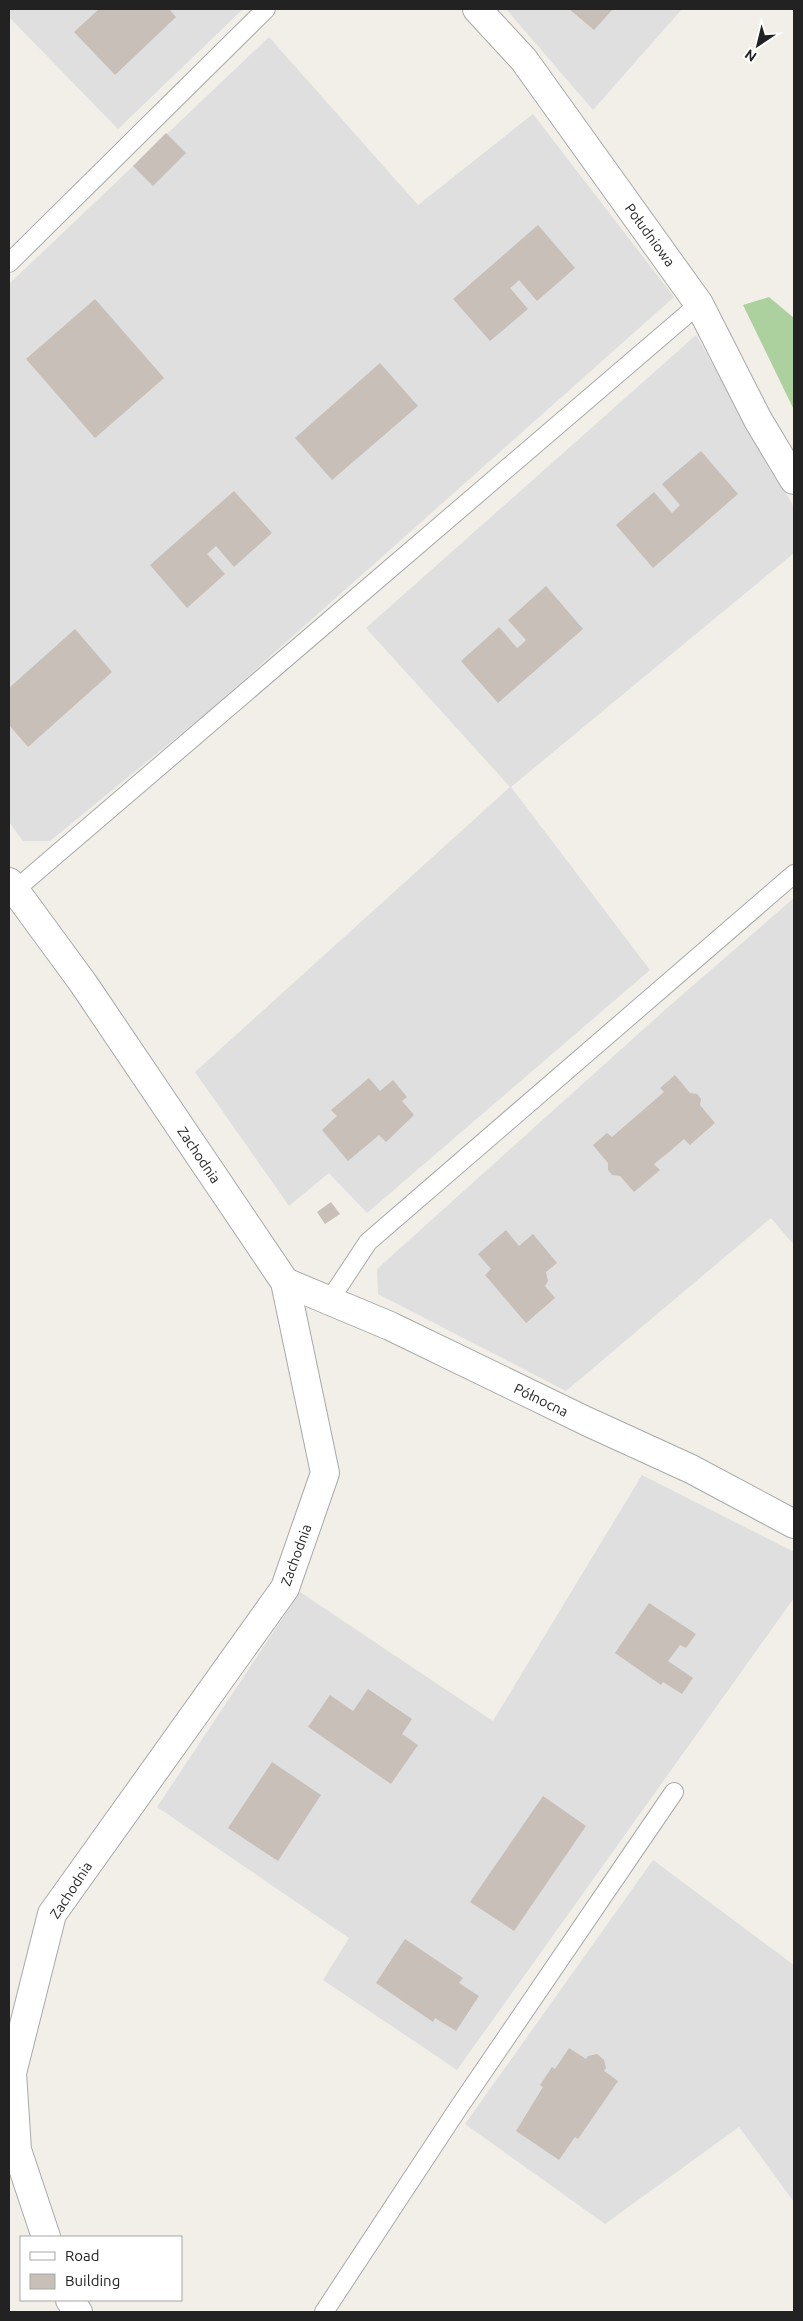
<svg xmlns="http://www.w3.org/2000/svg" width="803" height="2321" viewBox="0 0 803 2321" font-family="Ubuntu,sans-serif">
<rect width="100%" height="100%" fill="#f2efe9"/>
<g fill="#e0dfdf">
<polygon points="9,9 243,9 118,129 9,17"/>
<polygon points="506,9 682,9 593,110"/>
<polygon points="269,37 418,205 533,114 674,297 210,710 50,841 23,841 9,822 9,593 10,592 9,589 9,284"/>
<polygon points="696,335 794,507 794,553 511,787 650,970 367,1213 329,1173 289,1206 195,1072 510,787 366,628"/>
<polygon points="794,898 794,1245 771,1218 566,1391 378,1294 377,1269 667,1008"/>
<polygon points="642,1475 794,1552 794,1598 457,2070 323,1980 349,1938 157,1807 300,1592 493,1721"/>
<polygon points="653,1860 794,1965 794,2202 739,2127 605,2224 465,2124"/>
</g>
<polygon fill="#add19e" points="769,297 794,318 794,410 743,305"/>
<g fill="#c7bfb8">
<polygon points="99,9 169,9 176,17 115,75 74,32"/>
<polygon points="569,9 613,9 594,30"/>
<polygon points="166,133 186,153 153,186 133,166"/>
<polygon points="538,225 575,268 537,301 519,280 515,284 510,288 528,309 490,341 453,299"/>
<polygon points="95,299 164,378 95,438 26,359"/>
<polygon points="380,363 418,406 332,480 295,438"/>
<polygon points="701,451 738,494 653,568 616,525 654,492 672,513 680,505 662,484"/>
<polygon points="234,491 272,533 234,567 216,546 207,554 225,574 187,608 150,565"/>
<polygon points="546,586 583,629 498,703 461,661 499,627 517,648 521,645 526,640 508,620"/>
<polygon points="75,629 112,672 28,747 9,725 9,688"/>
<polygon points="675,1075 690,1093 697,1094 701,1099 700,1105 715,1123 690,1145 684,1139 669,1152 654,1164 660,1170 634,1192 620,1176 612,1175 608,1170 608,1163 593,1145 607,1133 612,1137 664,1092 660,1088"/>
<polygon points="369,1078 380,1091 393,1080 407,1097 402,1101 414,1115 386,1142 379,1135 348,1161 322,1130 337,1116 331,1110"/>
<polygon points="331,1202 340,1214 325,1224 317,1212"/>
<polygon points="506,1230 519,1246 533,1234 557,1263 546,1272 548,1281 545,1286 555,1298 526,1323 485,1275 491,1269 478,1254"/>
<polygon points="649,1603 696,1634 686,1648 680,1645 668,1661 693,1678 682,1694 663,1682 661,1685 615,1653"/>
<polygon points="368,1689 412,1719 402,1734 418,1745 391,1784 308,1727 330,1695 353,1711"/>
<polygon points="272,1762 321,1795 278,1861 228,1828"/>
<polygon points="543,1796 586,1826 514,1931 470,1902"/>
<polygon points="405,1939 463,1978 459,1983 479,1996 456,2031 435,2018 433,2022 376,1983"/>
<polygon points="569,2048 586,2059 588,2056 597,2054 604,2060 606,2068 604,2071 618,2081 578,2139 575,2137 559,2160 516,2131 543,2087 540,2085 552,2067 555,2069"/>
</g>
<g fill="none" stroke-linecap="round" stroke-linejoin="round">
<defs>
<g id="service">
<polyline points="9,263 266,9"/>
<polyline points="15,890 699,304"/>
<polyline points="329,1301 368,1242 794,874"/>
<polyline points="324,2312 459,2107 674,1792"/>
</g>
<g id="minor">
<polyline points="477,9 524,60 699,304 758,420 794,480"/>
<polyline points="285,1282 390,1326 586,1421 691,1469 794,1524"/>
</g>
<g id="tertiary">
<polyline points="9,882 83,983 285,1282 325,1473 285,1588 52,1914 12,2073 17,2150 46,2237"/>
<polyline points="70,2300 78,2312"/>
</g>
</defs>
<use href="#service" stroke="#a9a9a9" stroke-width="20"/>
<use href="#minor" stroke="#a9a9a9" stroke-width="30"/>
<use href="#tertiary" stroke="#a9a9a9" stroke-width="30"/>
<use href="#service" stroke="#fff" stroke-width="18"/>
<use href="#minor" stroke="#fff" stroke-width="28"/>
<use href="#tertiary" stroke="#fff" stroke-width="28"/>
</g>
<g text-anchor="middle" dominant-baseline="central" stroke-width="4" stroke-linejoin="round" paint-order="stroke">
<g font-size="14" fill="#222" stroke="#fff">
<text transform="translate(650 235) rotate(54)">Południowa</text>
<text transform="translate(199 1155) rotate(56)">Zachodnia</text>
<text transform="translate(541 1400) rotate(26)">Północna</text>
<text transform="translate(296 1555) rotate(-70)">Zachodnia</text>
<text transform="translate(71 1890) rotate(-57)">Zachodnia</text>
</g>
</g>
<rect width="803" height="2321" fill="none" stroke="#222222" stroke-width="20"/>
<rect x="20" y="2236" width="162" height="65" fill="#ffffff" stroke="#a7a7a7"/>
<rect x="30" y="2252" width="25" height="8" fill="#ffffff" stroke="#a7a7a7"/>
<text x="65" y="2261" font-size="15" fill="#222222">Road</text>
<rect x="30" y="2274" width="25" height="15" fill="#c7bfb8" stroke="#a7a7a7"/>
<text x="65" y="2286" font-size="15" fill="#222222">Building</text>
<g transform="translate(758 45) rotate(215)" stroke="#ffffff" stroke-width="4" paint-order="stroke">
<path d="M0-4L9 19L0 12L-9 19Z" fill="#222222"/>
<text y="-8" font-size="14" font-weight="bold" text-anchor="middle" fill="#222222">N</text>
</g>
</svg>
